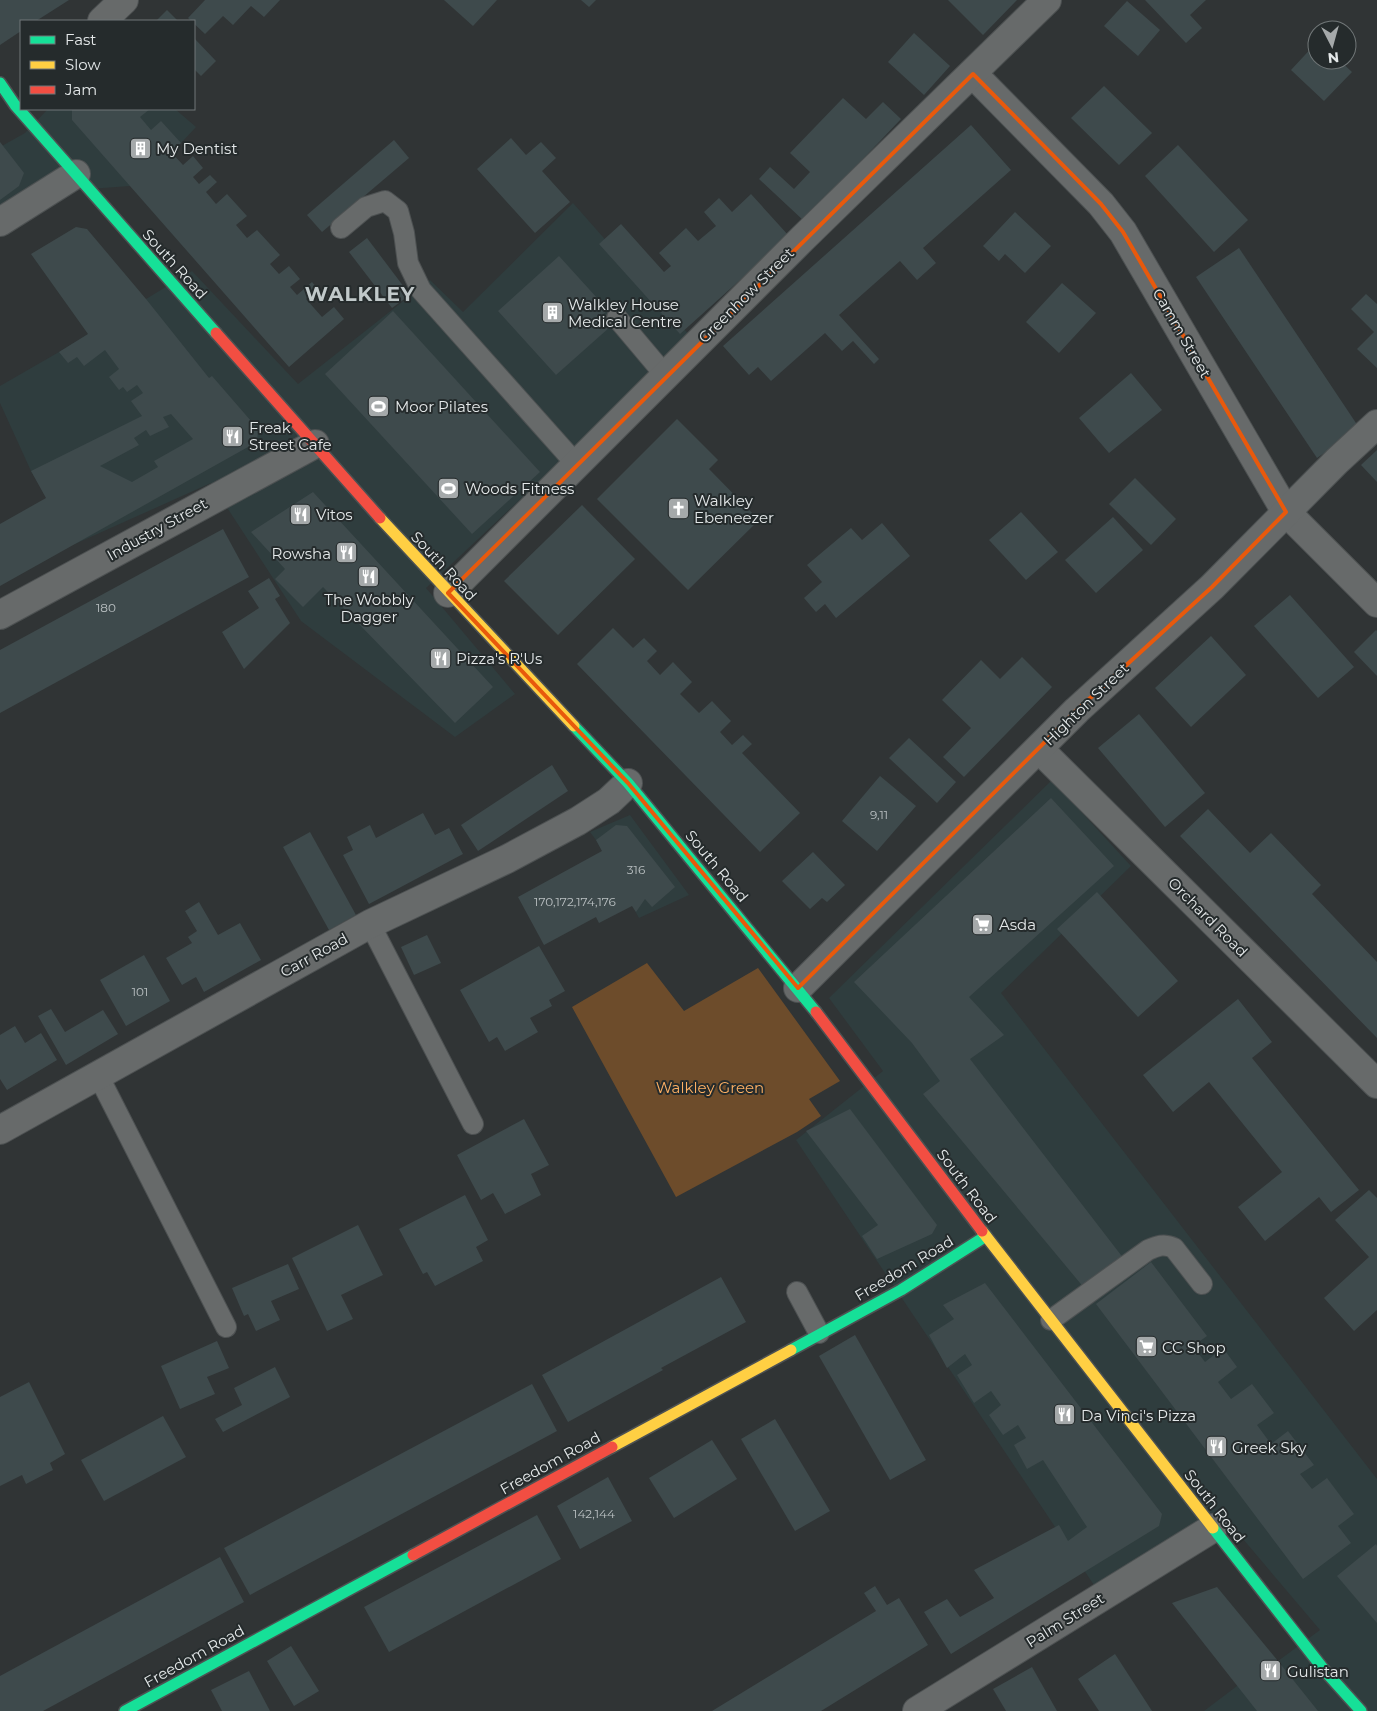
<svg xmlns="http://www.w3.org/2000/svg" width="1377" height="1711" viewBox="0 0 1377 1711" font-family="Montserrat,sans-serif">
<rect width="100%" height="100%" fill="#303435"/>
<g fill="#2f3d3e">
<polygon points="48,109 175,109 196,127 181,143 130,186 62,191 0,229 0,147 25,133"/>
<polygon points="573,203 692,338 426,588 515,694 455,737 301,621 211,483 75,544 31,471 0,403 0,386 59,352 192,271 298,384 430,280 463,312"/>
<polygon points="1052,780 1131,866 1001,993 1377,1479 1377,1711 1204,1711 1237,1686 1278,1661 1320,1630 1232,1526 1108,1606 796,1140 883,1071 829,998"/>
<polygon points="630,815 689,895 639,918 596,840 590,832"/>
</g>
<polygon fill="#6d4c2b" points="647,963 684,1011 758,968 840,1081 809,1099 821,1116 797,1132 676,1197 572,1007"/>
<g fill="#3e4a4c" fill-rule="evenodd">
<polygon points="0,0 69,0 36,21 21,21 21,31 0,45"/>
<polygon points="205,0 280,0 264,17 251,6 233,25 223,16 205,34 188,18"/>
<polygon points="444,0 497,0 473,26"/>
<polygon points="581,0 596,0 589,7"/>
<polygon points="948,0 1017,0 983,35"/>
<polygon points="1145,0 1206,0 1190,15 1202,28 1186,43"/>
<polygon points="1127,1 1160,30 1138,56 1104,26"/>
<polygon points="167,10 178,21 156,21"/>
<polygon points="914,33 950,66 924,95 888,62"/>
<polygon points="194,38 216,61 201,76 194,69"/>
<polygon points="1317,42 1317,60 1339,60 1352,72 1324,101 1291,70"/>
<polygon points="1104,86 1152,133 1119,165 1071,118"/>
<polygon points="843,98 866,119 883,102 901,119 804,221 759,179 770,167 794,189 810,172 790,153"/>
<polygon points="72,109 150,109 140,117 151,130 161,121 181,143 171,152 183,165 193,156 203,168 193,177 199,184 210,175 217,182 206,192 216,204 227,194 247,216 236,225 247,238 257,230 280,255 270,264 279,274 289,266 300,279 290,287 297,295 312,282 318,289 306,299 322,317 334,307 344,319 289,367 72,120"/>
<polygon points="971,125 1011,170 923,248 936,263 917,280 900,261 839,315 879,359 874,364 853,341 842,351 825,333 771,381 758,367 749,375 723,346"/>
<polygon points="511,138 526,155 541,142 556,158 542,171 570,202 535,233 477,169"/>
<polygon points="394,140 409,158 322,232 307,215"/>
<polygon points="0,142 24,173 19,186 0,200"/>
<polygon points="1178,145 1248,220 1214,252 1145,176"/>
<polygon points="751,194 789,236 680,334 599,244 621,224 664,272 671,266 659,253 686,228 698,241 716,226 704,212 719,198 732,212"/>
<polygon points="1015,212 1051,246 1025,273 1005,254 999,261 983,246"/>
<path d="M76 227 87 229 146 299 209 378 212 376 258 429 257 442 0 586V524L46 498 31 471 142 416 131 401 143 393 137 385 127 392 123 387 119 390 109 377 119 369 105 350 84 366 77 357 68 363 59 352 88 334 31 254ZM171 414 193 439 154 461 158 467 132 482 100 466 139 445 134 438 146 430 150 436 169 427 163 417Z"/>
<polygon points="367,238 410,295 392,308 349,252"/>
<polygon points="1239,248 1360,429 1317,458 1196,277"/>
<polygon points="559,256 608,310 601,316 610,327 556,375 498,311"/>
<polygon points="1062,283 1096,313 1059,353 1026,322"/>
<polygon points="1366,294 1377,304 1377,368 1357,349 1374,332 1351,309"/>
<polygon points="393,311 540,472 472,534 325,374"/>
<polygon points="1131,373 1162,410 1109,453 1079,418"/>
<polygon points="677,419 718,460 709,469 759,520 688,590 597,499"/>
<polygon points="1377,450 1377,482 1361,465"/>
<polygon points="1135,478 1176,519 1151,545 1109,504"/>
<polygon points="313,492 493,687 455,723 323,587 303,607 275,579 285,569 251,532"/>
<polygon points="582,505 635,559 558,635 504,581"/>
<polygon points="1021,512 1058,552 1026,580 989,540"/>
<polygon points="1113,517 1143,550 1096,593 1065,560"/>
<polygon points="882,523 910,556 836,618 825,604 816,612 804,598 822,582 807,565 851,528 862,540"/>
<polygon points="223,529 249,577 0,713 0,650"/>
<polygon points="269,578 280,596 275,599 290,623 244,669 222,632 259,608 248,591"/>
<polygon points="1290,595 1354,667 1318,698 1254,626"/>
<polygon points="613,628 633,648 644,638 657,651 647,661 660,675 673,662 692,682 680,694 699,713 712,701 731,721 720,732 732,745 743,735 752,744 742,753 800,813 760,852 577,664"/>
<polygon points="1376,630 1377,631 1377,676 1354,652"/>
<polygon points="1211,636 1246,675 1191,727 1155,688"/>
<polygon points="1022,657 1052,687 964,777 943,757 971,728 942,700 981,660 1000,679"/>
<polygon points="1139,714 1205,793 1165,827 1098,748"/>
<polygon points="909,738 956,782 937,803 889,758"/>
<polygon points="552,765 568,791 478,851 461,825"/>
<polygon points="880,776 916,806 877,851 842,821"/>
<polygon points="1051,798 1114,866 969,997 1004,1035 970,1059 1124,1259 1085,1289 923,1094 940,1081 912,1043 854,982"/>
<polygon points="1208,809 1250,853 1271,833 1321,885 1312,894 1377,962 1377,1038 1180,836"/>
<polygon points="423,813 435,835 449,828 463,854 369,904 343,855 353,850 347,837 370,825 376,838"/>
<polygon points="616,825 627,826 675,887 652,907 645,899 636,912 632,906 599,923 596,917 544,945 518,897 602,851 596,840"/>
<polygon points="310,832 356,915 329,930 283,847"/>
<polygon points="813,852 845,885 827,902 822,898 810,909 782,881"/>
<polygon points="1097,892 1178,981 1138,1017 1057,929"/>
<polygon points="199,902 218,935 240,923 261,960 204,992 196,977 182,985 166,958 192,943 188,937 197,931 185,911"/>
<polygon points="427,935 441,963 414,975 401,947"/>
<polygon points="539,946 565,991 549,1000 552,1006 530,1018 538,1032 505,1051 497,1037 489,1042 460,990"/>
<polygon points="144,955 170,1001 126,1026 100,980"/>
<polygon points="1238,999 1272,1042 1252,1058 1359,1190 1331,1212 1319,1197 1265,1241 1238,1207 1282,1172 1209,1082 1173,1112 1143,1075"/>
<polygon points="51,1009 65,1032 103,1010 118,1034 66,1065 38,1016"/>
<polygon points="15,1026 25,1043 41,1033 57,1060 7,1090 0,1079 0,1035"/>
<polygon points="850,1109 937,1225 932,1234 877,1259 862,1236 878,1225 806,1131"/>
<polygon points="524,1119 549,1165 531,1174 541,1195 505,1214 493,1193 481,1200 457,1155"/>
<polygon points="1369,1190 1377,1198 1377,1310 1354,1331 1324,1298 1369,1257 1335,1220"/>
<polygon points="465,1195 488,1240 476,1247 483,1261 435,1286 427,1272 423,1274 399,1229"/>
<polygon points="358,1225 383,1275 341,1295 353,1319 327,1331 292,1258"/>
<polygon points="1151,1262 1207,1336 1193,1346 1205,1362 1223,1348 1237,1367 1218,1382 1231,1399 1252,1384 1274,1413 1257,1425 1271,1444 1288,1431 1314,1465 1300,1474 1312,1489 1327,1478 1354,1514 1338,1526 1351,1543 1303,1579 1096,1304"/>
<polygon points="288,1264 299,1289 271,1301 280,1320 256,1331 248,1314 244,1316 232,1288"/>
<polygon points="721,1277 746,1322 661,1368 663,1370 568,1422 542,1375"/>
<polygon points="985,1283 1162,1514 1159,1526 951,1654 924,1612 947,1599 960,1617 994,1598 974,1570 1059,1525 1068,1541 1087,1527 1043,1460 1027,1469 1014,1445 1026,1438 1018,1425 1003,1435 989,1415 1001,1405 991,1391 974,1403 957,1375 972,1365 965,1354 947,1368 929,1335 954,1319 943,1305"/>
<polygon points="855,1335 926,1460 890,1480 819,1356"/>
<polygon points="217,1341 229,1368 207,1377 215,1394 180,1409 161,1366"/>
<polygon points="275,1367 290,1397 223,1432 215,1419 242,1405 234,1388"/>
<polygon points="29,1382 65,1454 50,1463 53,1470 26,1484 22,1475 0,1486 0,1397"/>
<polygon points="532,1384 557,1431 250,1595 224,1548"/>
<polygon points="163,1416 186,1457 104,1501 81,1460"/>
<polygon points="775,1419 830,1511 795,1531 741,1439"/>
<polygon points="712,1440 737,1479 674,1518 649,1478"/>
<polygon points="608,1477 632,1521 580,1549 557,1506"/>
<polygon points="537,1515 561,1559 389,1652 364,1607"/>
<polygon points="1376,1544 1377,1546 1377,1623 1337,1576"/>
<polygon points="220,1557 244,1602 43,1711 0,1711 0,1676"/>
<polygon points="875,1586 887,1605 899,1598 928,1645 821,1711 712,1711 876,1611 864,1593"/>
<polygon points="1217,1587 1278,1661 1318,1711 1257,1711 1172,1603"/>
<polygon points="291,1646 319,1691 294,1706 267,1661"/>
<polygon points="1115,1654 1152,1711 1099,1711 1078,1679"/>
<polygon points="1032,1667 1057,1711 1006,1711 993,1689"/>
<polygon points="249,1671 270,1711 222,1711 211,1690"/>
</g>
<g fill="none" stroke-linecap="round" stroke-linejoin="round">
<defs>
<g id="lane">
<polyline points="341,228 366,207 385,201 398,211 404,233 408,263 421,290 577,465"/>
<polyline points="617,318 665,375"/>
<polyline points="370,924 473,1124"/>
<polyline points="98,1075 226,1327"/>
<polyline points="797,1292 819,1333"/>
<path d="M1051 1320 1148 1250C1157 1246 1164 1243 1174 1248L1202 1284"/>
</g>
<g id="street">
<polyline points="102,21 124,0"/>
<polyline points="973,74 1101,204 1123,232 1286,512 1377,603"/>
<polyline points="0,222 76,174"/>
<polyline points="448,593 802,239 1047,0"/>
<polyline points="0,615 315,444"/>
<polyline points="1039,749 1377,1084"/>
<polyline points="798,988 1077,710 1212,587 1337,461 1377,424"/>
<polyline points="0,1130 370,924 507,859 578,821 609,801 628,783"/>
<polyline points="917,1711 1213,1528"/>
</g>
<g id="fast">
<polyline points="0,83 15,105 216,333"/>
<polyline points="574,726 628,783 816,1012"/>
<polyline points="791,1350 901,1290 986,1236"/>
<polyline points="1213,1528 1325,1671 1361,1711"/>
<polyline points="125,1711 413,1555"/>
</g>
<g id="slow">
<polyline points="380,518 574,726"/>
<polyline points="982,1231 1213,1528"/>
<polyline points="612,1447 791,1350"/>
</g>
<g id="jam">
<polyline points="216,333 380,518"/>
<polyline points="816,1012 982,1231"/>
<polyline points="413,1555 612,1447"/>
</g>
</defs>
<use href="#lane" stroke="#4d5152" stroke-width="22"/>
<use href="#street" stroke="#4d5152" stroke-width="30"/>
<use href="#fast" stroke="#4d5152" stroke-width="14"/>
<use href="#slow" stroke="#4d5152" stroke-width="14"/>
<use href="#jam" stroke="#4d5152" stroke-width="14"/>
<use href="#lane" stroke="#676a6a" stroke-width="20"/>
<use href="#street" stroke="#676a6a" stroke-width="28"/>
<use href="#fast" stroke="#16e098" stroke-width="11"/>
<use href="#slow" stroke="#ffcf43" stroke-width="11"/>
<use href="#jam" stroke="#f24e42" stroke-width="11"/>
</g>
<path fill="none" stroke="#e8590c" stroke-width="4" stroke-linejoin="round" d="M973 74 1101 204 1123 232 1286 512 1212 587 1077 710 798 988 628 783 448 593Z"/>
<defs>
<symbol id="building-square" viewBox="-11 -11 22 22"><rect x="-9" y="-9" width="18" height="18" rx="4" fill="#a5a9aa" stroke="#252b2c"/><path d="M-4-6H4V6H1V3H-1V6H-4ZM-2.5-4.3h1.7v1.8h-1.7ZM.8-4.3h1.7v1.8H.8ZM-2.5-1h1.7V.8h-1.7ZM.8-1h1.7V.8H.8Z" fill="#fff"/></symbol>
<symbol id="stadium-square" viewBox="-11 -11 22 22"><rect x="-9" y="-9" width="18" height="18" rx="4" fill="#a5a9aa" stroke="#252b2c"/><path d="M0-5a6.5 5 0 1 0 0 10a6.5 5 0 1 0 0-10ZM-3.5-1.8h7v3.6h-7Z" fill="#fff"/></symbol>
<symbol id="restaurant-square" viewBox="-11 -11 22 22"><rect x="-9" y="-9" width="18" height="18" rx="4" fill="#a5a9aa" stroke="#252b2c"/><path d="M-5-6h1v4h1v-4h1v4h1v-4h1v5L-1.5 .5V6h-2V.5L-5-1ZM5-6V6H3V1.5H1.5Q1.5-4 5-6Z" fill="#fff"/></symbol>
<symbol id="church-square" viewBox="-11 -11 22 22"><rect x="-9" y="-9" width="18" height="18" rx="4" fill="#a5a9aa" stroke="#252b2c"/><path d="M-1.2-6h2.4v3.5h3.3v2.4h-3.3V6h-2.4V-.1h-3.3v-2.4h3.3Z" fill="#fff"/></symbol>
<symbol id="supermarket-square" viewBox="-11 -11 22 22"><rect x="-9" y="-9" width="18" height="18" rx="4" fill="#a5a9aa" stroke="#252b2c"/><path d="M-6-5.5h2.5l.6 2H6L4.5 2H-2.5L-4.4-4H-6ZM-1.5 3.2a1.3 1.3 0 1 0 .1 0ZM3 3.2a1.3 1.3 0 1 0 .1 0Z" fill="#fff"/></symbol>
</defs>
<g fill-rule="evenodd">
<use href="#building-square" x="128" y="136" width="25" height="25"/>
<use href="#building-square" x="540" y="300" width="25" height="25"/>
<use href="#stadium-square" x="366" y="394" width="25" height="25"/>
<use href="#restaurant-square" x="220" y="424" width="25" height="25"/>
<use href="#stadium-square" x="436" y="476" width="25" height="25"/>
<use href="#church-square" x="666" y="496" width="25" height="25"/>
<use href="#restaurant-square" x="288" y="502" width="25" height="25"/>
<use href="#restaurant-square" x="334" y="540" width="25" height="25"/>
<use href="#restaurant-square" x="356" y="564" width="25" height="25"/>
<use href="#restaurant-square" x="428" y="646" width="25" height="25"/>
<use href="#supermarket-square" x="970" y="912" width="25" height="25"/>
<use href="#supermarket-square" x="1134" y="1334" width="25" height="25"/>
<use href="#restaurant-square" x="1052" y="1402" width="25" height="25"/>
<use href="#restaurant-square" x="1204" y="1434" width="25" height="25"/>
<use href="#restaurant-square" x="1258" y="1658" width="25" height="25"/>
</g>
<g text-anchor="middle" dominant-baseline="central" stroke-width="4" stroke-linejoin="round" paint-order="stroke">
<g font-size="12" fill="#bac0c2">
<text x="106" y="607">180</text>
<text x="879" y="814">9,11</text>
<text x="636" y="869">316</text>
<text x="575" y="901">170,172,174,176</text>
<text x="140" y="991">101</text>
<text x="594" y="1513">142,144</text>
</g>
<g font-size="15" fill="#e4e8e9" stroke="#252b2c" text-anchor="start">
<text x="156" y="148">My Dentist</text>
<text x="568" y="304">Walkley House<tspan x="568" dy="17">Medical Centre</tspan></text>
<text x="395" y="406">Moor Pilates</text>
<text x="249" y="427">Freak<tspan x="249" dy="17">Street Cafe</tspan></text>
<text x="465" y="488">Woods Fitness</text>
<text x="694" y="500">Walkley<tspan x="694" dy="17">Ebeneezer</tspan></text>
<text x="316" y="514">Vitos</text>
<text x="331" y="553" text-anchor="end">Rowsha</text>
<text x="369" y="599" text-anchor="middle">The Wobbly<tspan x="369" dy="17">Dagger</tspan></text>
<text x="456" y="658">Pizza's R'Us</text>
<text x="999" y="924">Asda</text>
<text x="1162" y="1347">CC Shop</text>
<text x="1081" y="1415">Da Vinci's Pizza</text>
<text x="1232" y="1447">Greek Sky</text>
<text x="1287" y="1671">Gulistan</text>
</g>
<g font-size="15" fill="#e4e8e9" stroke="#252b2c">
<text transform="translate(175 264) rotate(48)">South Road</text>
<text transform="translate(746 295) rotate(-45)">Greenhow Street</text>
<text transform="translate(1182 333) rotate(60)">Camm Street</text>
<text transform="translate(157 529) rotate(-29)">Industry Street</text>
<text transform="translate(444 566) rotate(47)">South Road</text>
<text transform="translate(1086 704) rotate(-44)">Highton Street</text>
<text transform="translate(717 866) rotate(50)">South Road</text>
<text transform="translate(1208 917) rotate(45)">Orchard Road</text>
<text transform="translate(314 955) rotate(-29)">Carr Road</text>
<text transform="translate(967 1186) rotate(53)">South Road</text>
<text transform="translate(904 1268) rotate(-31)">Freedom Road</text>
<text transform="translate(550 1463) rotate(-29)">Freedom Road</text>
<text transform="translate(1215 1506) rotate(52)">South Road</text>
<text transform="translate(1065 1620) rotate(-32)">Palm Street</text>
<text transform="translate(194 1656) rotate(-29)">Freedom Road</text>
</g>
<g font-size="15" fill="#ffb164" stroke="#252b2c">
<text x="710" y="1087">Walkley Green</text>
</g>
<g font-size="20" font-weight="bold" letter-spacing="1" fill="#c1c9ca" stroke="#252b2c">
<text x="360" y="294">WALKLEY</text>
</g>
</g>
<rect x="20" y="20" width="175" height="90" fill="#252b2c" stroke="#717778"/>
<rect x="30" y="36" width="25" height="8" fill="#16e098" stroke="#717778"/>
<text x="65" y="45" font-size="15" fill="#e4e8e9">Fast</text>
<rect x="30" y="61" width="25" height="8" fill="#ffcf43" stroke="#717778"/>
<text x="65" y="70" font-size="15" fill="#e4e8e9">Slow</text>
<rect x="30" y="86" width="25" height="8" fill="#f24e42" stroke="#717778"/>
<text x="65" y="95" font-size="15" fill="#e4e8e9">Jam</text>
<g transform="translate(1332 45) rotate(174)"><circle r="24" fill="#252b2c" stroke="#717778"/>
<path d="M0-4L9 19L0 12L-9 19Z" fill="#a5a9aa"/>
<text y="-8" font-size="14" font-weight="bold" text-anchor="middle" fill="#e4e8e9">N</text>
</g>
</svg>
